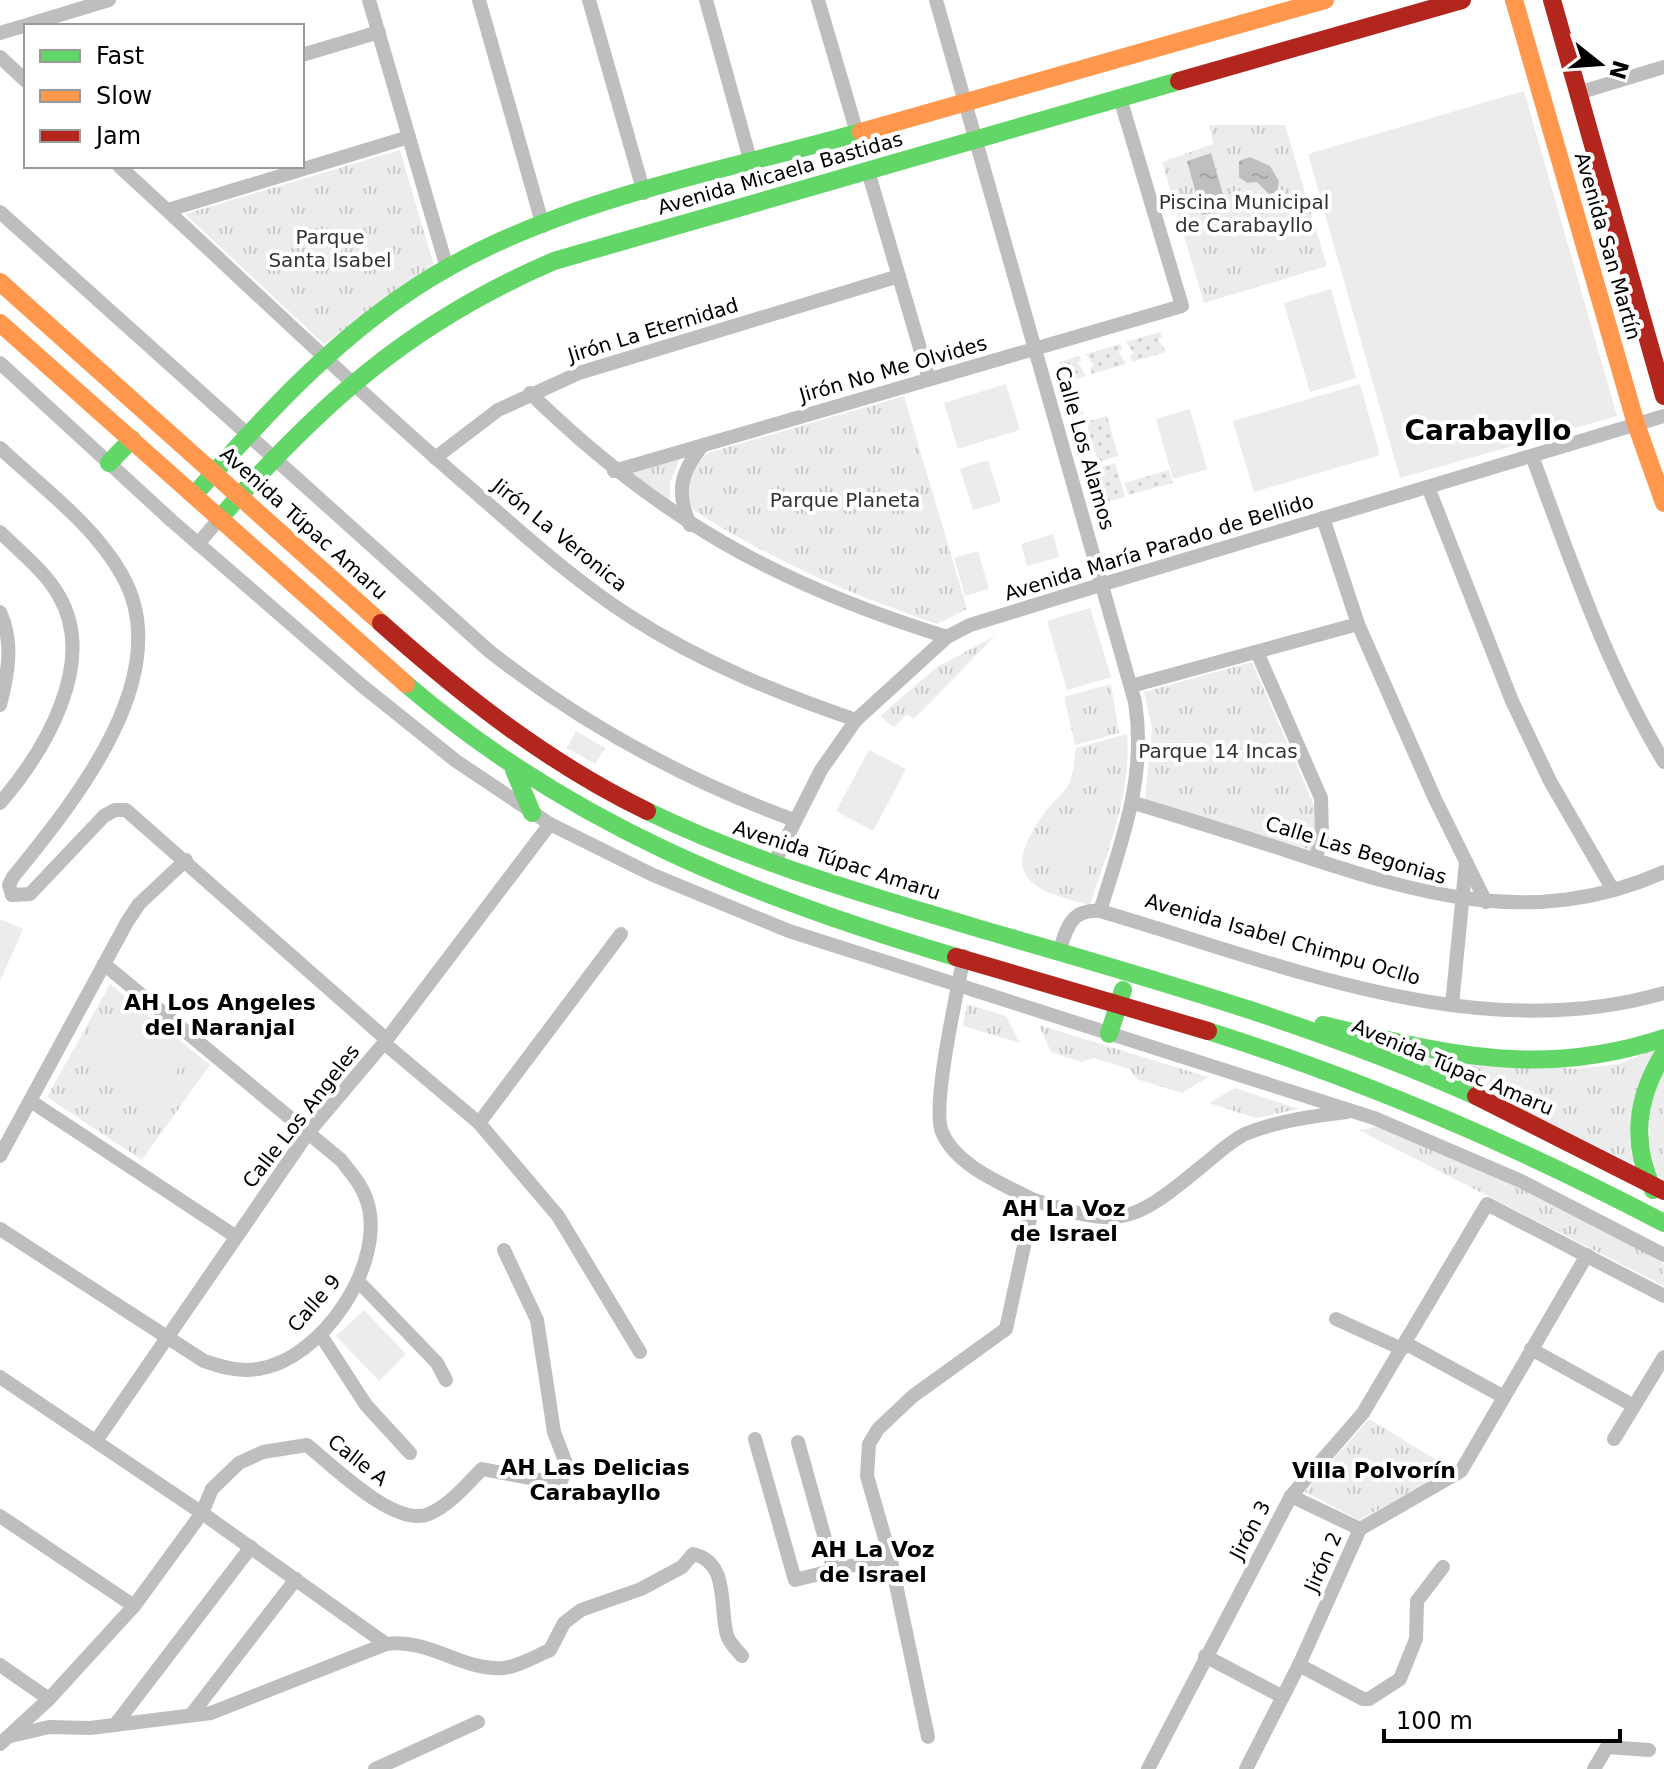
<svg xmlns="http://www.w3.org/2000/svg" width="1664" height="1769" viewBox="0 0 1664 1769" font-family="'DejaVu Sans',sans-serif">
<defs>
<pattern id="grass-dots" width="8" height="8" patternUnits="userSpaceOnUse" patternTransform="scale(2)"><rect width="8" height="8" fill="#ececec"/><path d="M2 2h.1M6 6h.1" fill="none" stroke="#c9c9c9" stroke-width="1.8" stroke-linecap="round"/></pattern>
<pattern id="park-tufts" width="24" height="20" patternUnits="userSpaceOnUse" patternTransform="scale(2)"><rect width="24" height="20" fill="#ececec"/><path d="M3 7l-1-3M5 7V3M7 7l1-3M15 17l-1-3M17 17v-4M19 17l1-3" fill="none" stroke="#c9c9c9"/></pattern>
<pattern id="water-ripples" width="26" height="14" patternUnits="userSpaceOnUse" patternTransform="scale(2)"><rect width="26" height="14" fill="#bfbfbf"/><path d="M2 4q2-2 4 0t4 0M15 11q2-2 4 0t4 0" fill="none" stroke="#a2a2a2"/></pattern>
</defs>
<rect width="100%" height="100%" fill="#fff"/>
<g fill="url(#grass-dots)">
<polygon points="1160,332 1162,338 1158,339 1166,352 1132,362 1130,356 1134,354 1126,342"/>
<polygon points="1120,344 1122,350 1118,351 1126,364 1092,374 1090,368 1094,366 1086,354"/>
<polygon points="1080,356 1081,361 1078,363 1086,376 1073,380 1083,414 1075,417 1059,362"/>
<polygon points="1107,416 1118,456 1098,462 1086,422"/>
<polygon points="1115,463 1125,497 1102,503 1092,470"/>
<polygon points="1169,470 1173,483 1128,495 1125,483"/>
</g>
<g fill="url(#park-tufts)">
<polygon points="1210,125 1285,125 1327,266 1204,303 1162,162 1213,144"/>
<polygon points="400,150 434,266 324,344 185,214"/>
<path d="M904 396 967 609 937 624C850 595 770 559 693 510 683 487 689 470 708 453Z"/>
<polygon points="680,458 670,483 670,505 626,475"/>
<polygon points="995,636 914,719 907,714 894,727 880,716 937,667"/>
<polygon points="1252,662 1312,800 1317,816 1311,850 1145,800 1152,728 1144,692"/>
<polygon points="1111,684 1119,733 1075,745 1064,697"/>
<polygon points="576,731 605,748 595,764 567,748"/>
<path d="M1127 734C1132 793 1108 849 1090 905 1028 890 999 876 1045 812 1052 803 1063 794 1069 784 1074 774 1074 759 1076 748Z"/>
<polygon points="110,984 210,1065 142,1160 47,1097"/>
<polygon points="967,1004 1006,1016 1020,1043 963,1026"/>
<polygon points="1039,1025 1208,1077 1182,1093 1137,1079 1129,1069 1094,1058 1081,1062 1051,1052"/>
<polygon points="1657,1048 1633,1163 1397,1052 1576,1069 1619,1064"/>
<path d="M1664 1069V1179L1656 1175C1648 1137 1644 1103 1664 1069Z"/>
<polygon points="1235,1088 1299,1109 1256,1118 1209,1103"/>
<path d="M1382 1126C1478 1168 1575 1210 1664 1264V1286L1359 1130Z"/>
<polygon points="1369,1419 1453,1470 1359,1520 1305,1492"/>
</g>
<g fill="#ececec">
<polygon points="1524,91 1617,416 1400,478 1308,154"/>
<polygon points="1331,289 1356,378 1310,392 1284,303"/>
<polygon points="1006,384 1020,430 958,449 944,403"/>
<polygon points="1360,384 1380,455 1254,492 1233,421"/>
<polygon points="1190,409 1207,469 1173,479 1156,419"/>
<polygon points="988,460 1001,502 973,510 960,469"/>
<polygon points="1053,534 1059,557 1027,566 1021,544"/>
<polygon points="978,551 989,589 965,596 954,558"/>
<polygon points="1090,608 1111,677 1067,690 1047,621"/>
<polygon points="869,750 906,769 873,831 836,811"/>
<polygon points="1070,816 1103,827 1083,885 1050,874"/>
<polygon points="0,919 23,929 0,981"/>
<polygon points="121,1013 184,1061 154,1100 92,1052"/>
<polygon points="364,1310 406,1354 379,1381 336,1336"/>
</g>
<g fill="url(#water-ripples)">
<polygon points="1211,153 1227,208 1202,215 1187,161"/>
<polygon points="1250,157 1270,166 1279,181 1277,192 1269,194 1257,182 1247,183 1239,177 1239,161"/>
</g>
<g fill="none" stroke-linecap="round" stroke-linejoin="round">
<g stroke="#bebebe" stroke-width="14">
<polyline points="369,0 447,268"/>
<polyline points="479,0 543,226"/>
<polyline points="589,0 644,193"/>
<polyline points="706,0 751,163"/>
<polyline points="818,0 857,133"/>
<path d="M936 0 1135 702C1147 777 1122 840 1100 911"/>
<polyline points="0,33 109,0"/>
<polyline points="302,55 379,32"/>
<polyline points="0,57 26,81"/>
<polyline points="1578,93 1664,67"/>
<path d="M119 166C234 271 344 379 462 481 517 528 570 578 631 617 701 662 777 693 856 720"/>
<polyline points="868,171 929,379"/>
<polyline points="168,210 409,137"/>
<path d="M0 212 489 651C582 724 682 779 794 820"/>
<polyline points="0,363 172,521 360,684 456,761 550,824 653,875 789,931 1374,1118 1521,1181 1664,1255"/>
<path d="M530 393C658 518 777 585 947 637"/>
<path d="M0 448C42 487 94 525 122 575 179 675 73 803 13 877L9 885 12 895 30 894 104 816 115 810H126L386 1039"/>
<path d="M1532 456C1571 561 1606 666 1664 762"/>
<polyline points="435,458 498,410 579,373 899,276"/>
<polyline points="614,471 1182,306 1120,98"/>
<polyline points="1428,487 1512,701 1550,781 1613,890"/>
<polyline points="1323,518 1358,624 1435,799 1486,902"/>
<path d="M690 525C676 492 680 473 702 446"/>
<path d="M0 532C20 552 45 571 59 596 98 663 44 752 0 803"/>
<polyline points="198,544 219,519"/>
<path d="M0 612C14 642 8 674 0 705"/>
<polyline points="1257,652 1321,798 1322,836 1315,860"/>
<polyline points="1131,686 1358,624"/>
<path d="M1134 803C1184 818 1235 834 1285 850 1415 893 1531 931 1664 872"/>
<polyline points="773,865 821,770 856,720 947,637 970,625 1087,589 1664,416"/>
<path d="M1059 952C1067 927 1071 909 1100 911 1279 963 1476 1048 1664 993"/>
<polyline points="1452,1005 1466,862"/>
<polyline points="384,1043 479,1123 558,1216 640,1352"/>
<polyline points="32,1102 235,1236"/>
<polyline points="479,1123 621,934"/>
<polyline points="0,1156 127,922 139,904 186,860"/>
<path d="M1034 1200C1119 1228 1131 1225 1201 1167 1215 1156 1229 1142 1245 1134 1276 1121 1314 1116 1347 1112"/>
<path d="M0 1229 204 1361C222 1367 239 1372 258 1369 322 1360 387 1263 367 1201 362 1185 351 1173 341 1160L104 964"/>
<polyline points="359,1282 437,1363 446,1380"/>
<polyline points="1336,1319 1402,1349"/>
<polyline points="320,1334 366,1405 410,1453"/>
<polyline points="1405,1343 1504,1397"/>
<polyline points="1531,1349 1634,1406"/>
<polyline points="0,1377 202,1513 386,1644"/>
<polyline points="755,1439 795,1580 890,1556"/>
<polyline points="1614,1439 1664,1357"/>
<polyline points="96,1441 308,1133 384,1043 550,824"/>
<polyline points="798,1442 834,1571"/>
<polyline points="1291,1496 1360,1529"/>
<polyline points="0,1516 134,1606"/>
<polyline points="1205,1656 1281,1696"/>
<polyline points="0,1665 49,1699"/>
<polyline points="1299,1665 1363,1699 1369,1699 1400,1679 1416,1639 1417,1601 1443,1567"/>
<polyline points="191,1715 296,1579"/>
<polyline points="115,1725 251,1547"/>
<path d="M11 1736 49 1727 90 1728 211 1713 386 1644C430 1638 462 1671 503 1668 518 1667 536 1656 550 1650L564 1623 581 1610 641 1589 682 1567 693 1554C730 1562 719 1608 727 1635 729 1643 737 1650 742 1656"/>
<path d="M928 1737 890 1556 867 1476 869 1444 878 1429 913 1396 1006 1329 1034 1200C1003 1184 956 1166 942 1132 931 1107 958 988 964 956"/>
<path d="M0 1744 49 1699 134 1606 202 1513 212 1489 239 1463 263 1452 307 1445C333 1466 395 1528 429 1514 450 1505 466 1485 482 1469L555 1483 561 1481 567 1466 554 1432 537 1320 504 1250"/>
<polyline points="375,1769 478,1722"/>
<polyline points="1148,1769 1291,1496 1363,1413 1487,1204 1664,1296"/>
<polyline points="1246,1769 1299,1665 1360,1529 1461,1471 1587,1255"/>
<polyline points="1594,1769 1607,1747 1649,1750"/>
</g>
<g stroke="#63d668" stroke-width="18">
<polyline points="109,463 132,439"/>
<path d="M194 495C260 421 327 346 410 291 542 202 710 175 861 132"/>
<path d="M219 519C321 403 410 323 554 261L1179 81"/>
<path d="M406 684C569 824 753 897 956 957"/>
<polyline points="514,770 532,813"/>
<path d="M647 811C752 862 865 894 977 928 1146 977 1315 1024 1476 1096"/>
<path d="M1323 1025C1445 1054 1541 1079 1664 1038"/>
<path d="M1208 1031C1366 1081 1517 1146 1664 1223"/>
<polyline points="1109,1034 1123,990"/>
<path d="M1653 1190C1631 1142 1636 1098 1664 1053"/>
</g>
<g stroke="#ff974d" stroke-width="18">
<polyline points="1514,0 1636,424 1664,503"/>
<polyline points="861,132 1325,0"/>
<polyline points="0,282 381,623"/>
<polyline points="0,323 406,684"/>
</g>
<g stroke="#b3261e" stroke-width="18">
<polyline points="1552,0 1664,396"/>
<polyline points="1179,81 1462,0"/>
<path d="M381 623C463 696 548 763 647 811"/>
<polyline points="956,957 1208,1031"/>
<polyline points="1476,1096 1664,1191"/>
</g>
</g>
<g text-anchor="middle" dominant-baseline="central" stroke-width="8" stroke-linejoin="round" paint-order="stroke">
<g font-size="20" fill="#000" stroke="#fff">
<text transform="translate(780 173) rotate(-16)">Avenida Micaela Bastidas</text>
<text transform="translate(1608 246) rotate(74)">Avenida San Martín</text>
<text transform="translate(653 330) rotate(-17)">Jirón La Eternidad</text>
<text transform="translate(893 369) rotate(-16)">Jirón No Me Olvides</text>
<text transform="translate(1085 448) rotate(74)">Calle Los Alamos</text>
<text transform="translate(304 523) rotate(42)">Avenida Túpac Amaru</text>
<text transform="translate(560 535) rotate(39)">Jirón La Veronica</text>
<text transform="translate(1159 547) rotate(-17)">Avenida María Parado de Bellido</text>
<text transform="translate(1356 850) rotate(17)">Calle Las Begonias</text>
<text transform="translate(837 860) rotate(18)">Avenida Túpac Amaru</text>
<text transform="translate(1283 939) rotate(16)">Avenida Isabel Chimpu Ocllo</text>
<text transform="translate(1453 1067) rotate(23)">Avenida Túpac Amaru</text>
<text transform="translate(301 1116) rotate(-52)">Calle Los Angeles</text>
<text transform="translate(314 1303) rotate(-49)">Calle 9</text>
<text transform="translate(358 1460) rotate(38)">Calle A</text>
<text transform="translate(1250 1530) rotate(-62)">Jirón 3</text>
<text transform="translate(1323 1562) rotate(-66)">Jirón 2</text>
</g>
<g font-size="20" fill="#333" stroke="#fff">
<text x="1244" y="202">Piscina Municipal<tspan x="1244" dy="23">de Carabayllo</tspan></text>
<text x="330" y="237">Parque<tspan x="330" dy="23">Santa Isabel</tspan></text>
<text x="845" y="500">Parque Planeta</text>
<text x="1218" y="751">Parque 14 Incas</text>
</g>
<g font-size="22" font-weight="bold" fill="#000" stroke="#fff">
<text x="220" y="1002">AH Los Angeles<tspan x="220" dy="25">del Naranjal</tspan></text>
<text x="1064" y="1208">AH La Voz<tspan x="1064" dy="25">de Israel</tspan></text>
<text x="595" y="1467">AH Las Delicias<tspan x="595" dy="25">Carabayllo</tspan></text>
<text x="1374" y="1470">Villa Polvorín</text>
<text x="873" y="1549">AH La Voz<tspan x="873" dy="25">de Israel</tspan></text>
</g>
<g font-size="28" font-weight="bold" fill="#000" stroke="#fff">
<text x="1488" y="430">Carabayllo</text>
</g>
</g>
<rect x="24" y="24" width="280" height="144" fill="#ffffff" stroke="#999999" stroke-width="2"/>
<rect x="40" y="50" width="40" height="12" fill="#63d668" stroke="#999999" stroke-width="2"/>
<text x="96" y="64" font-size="24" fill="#000000">Fast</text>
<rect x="40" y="90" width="40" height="12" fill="#ff974d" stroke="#999999" stroke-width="2"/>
<text x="96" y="104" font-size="24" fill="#000000">Slow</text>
<rect x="40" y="130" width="40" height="12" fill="#b3261e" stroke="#999999" stroke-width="2"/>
<text x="96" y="144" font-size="24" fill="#000000">Jam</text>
<g transform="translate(1600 64) rotate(107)" stroke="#ffffff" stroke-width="6" paint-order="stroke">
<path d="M0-6L14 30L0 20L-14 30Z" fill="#000000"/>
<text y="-12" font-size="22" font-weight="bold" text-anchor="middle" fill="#000000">N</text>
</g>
<path d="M1384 1729v12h236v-12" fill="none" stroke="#000000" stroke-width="4"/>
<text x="1396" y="1729" font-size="24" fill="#000000" stroke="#ffffff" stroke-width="6" paint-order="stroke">100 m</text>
</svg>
